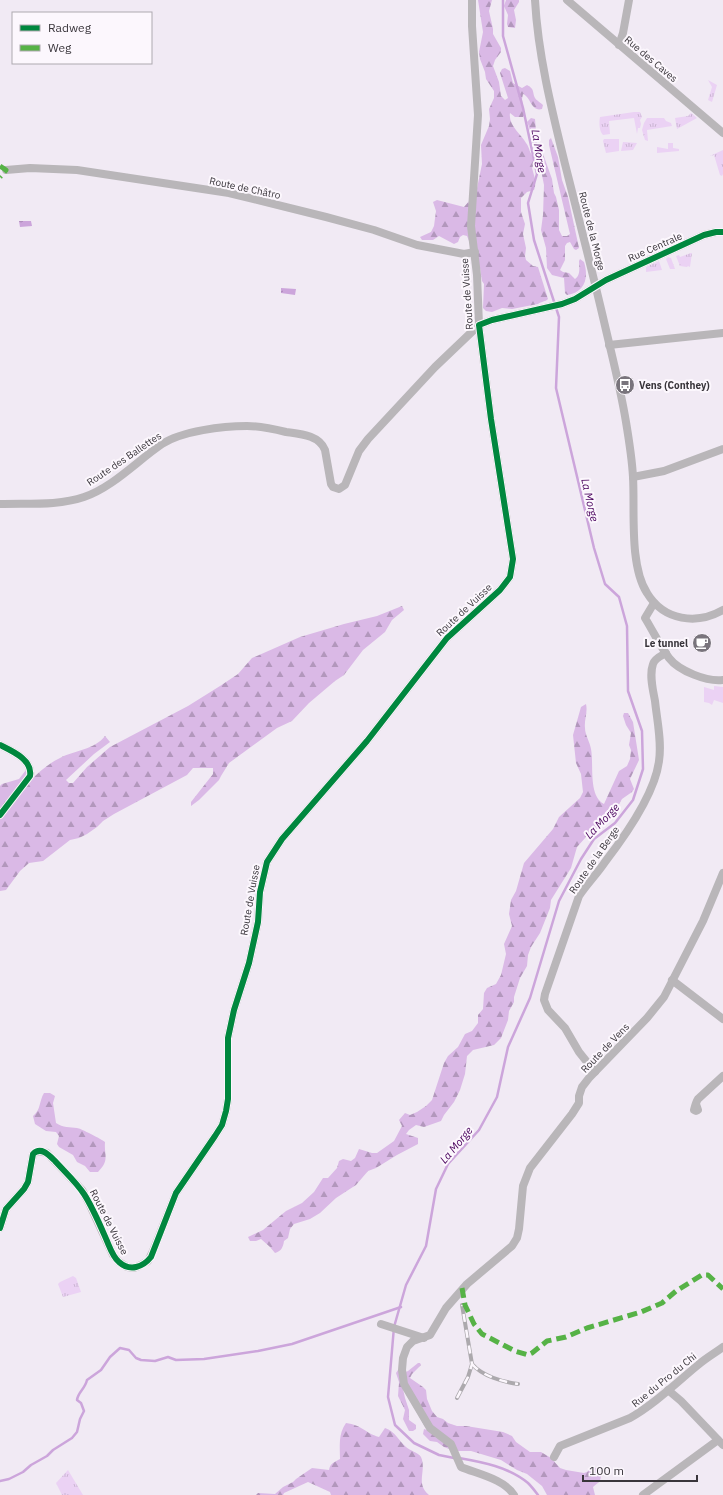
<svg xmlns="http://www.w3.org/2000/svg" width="723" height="1495" viewBox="0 0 723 1495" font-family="'IBM Plex Sans',sans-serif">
<defs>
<pattern id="grass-tufts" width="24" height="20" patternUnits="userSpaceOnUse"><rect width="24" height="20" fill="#ebd2f4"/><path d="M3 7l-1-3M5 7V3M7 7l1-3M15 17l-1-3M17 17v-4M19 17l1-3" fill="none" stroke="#cab5d2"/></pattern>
<pattern id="forest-firs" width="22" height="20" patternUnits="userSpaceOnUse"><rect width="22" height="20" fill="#dab9e6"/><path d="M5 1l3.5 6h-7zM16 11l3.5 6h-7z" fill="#b297bc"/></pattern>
<pattern id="water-ripples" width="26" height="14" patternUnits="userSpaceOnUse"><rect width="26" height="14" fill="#cca5db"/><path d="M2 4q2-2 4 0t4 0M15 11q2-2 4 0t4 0" fill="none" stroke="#a787b3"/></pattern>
</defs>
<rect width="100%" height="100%" fill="#f1eaf4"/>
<g fill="url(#grass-tufts)">
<polygon points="708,80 717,85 712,102 708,100 712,87"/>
<path d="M634 112H640L642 117 640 120 641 124 640 128H638L637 134 634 118 609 121 610 134 603 135C599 131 599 122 600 117Z"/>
<polygon points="691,113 697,118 677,129 675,118 688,116"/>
<polygon points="647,118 664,118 666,121 671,123 672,126 647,130 648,141 645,140 642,130 644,123"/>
<polygon points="604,139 619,139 619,151 606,153 603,141"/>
<polygon points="623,142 637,143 633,150 621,151"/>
<polygon points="668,143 673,143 673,148 679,149 679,151 657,153 657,147 668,149"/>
<polygon points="723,150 723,174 722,176 720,175 714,155 710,156"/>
<polygon points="691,253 692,253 690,267 688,266 687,267 680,266 676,256 679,255 680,257"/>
<polygon points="668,257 671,258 675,269 670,269 666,259"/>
<polygon points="659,261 662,270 646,272 646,267"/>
<polygon points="73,1276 76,1278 81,1292 63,1297 58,1284 60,1282"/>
<polygon points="68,1470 83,1495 62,1495 56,1483"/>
</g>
<g fill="url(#forest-firs)">
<path d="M478 0H492L489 11 493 29V34L501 48V52L495 60 493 66 499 82 501 96 505 100 508 98 500 73 502 69 505 68 510 71 513 83 522 88 527 85C535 89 532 92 535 98 536 100 541 103 543 105L542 109C531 112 531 97 523 94L522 99 524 115 523 117H515L510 113C508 125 521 134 526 143 530 148 529 153 534 157L538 155C538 150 536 150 534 146 531 139 531 130 527 122L531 118 535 119 537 144 542 151 552 179 554 193 556 197 559 210V230L562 236H567L570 234 569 230 549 145V140L551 138 558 157 562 180 568 197 579 248 576 250 574 249 570 242 567 243 565 246V260L560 270 563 272 569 273 575 279C581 275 579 267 579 261L580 259 584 262C589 278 585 292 567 295L565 293 564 278 552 275 547 268 546 248 541 230 543 215 544 185 540 165 538 164H534L532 168C534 176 537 182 534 190L527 192 521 198V212L525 224 523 234 526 248 525 256 526 260 533 266 538 267 548 299C545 302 542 301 538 304L512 309 502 308 492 312 486 311 483 308 484 284 482 281 480 268 467 236 463 235 460 237 458 242 454 244 439 236 433 240H422L420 237 431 232 434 226 436 211 433 202 437 200 464 207 476 193 482 164 481 145 489 126 490 119 489 109 494 98V91L486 79 485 72 480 59 479 52 483 32Z"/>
<polygon points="506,0 519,0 519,2 514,10 516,20 515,28 508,27 507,24 508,15 504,6"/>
<path d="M402 606 404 610 392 620 385 632 363 650 344 675 335 681 309 703 292 721 277 728 229 763 221 776 219 780 199 800 191 806V802L213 774V768H193L187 775 114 814 103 821 97 827 87 834 79 838 70 840 43 861 29 863 20 871 6 890 0 891V786L2 784 19 779 26 770V781H30C39 772 49 763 60 758 75 750 94 750 105 736L110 742 94 754 66 780 69 783H73L87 767 110 747 188 706 220 686 238 674 252 658 300 637 344 624 377 616Z"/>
<path d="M586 704C588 712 584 720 585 728 585 735 590 742 591 749 594 764 588 796 604 804L619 771 627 766 630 759 631 750 629 745 631 733 626 725 623 716 624 713H628L633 722 639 760 630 779 634 789 632 792 622 799 611 818 586 837 577 847 571 868 551 900 550 908 540 933 531 947 528 955 527 966 520 978 514 997V1002L509 1011 508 1020 501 1038 494 1045 473 1050 467 1056 465 1074 460 1090 454 1102 444 1115 441 1121 424 1127 416 1125 409 1130 406 1134 418 1138V1144L397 1155 376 1168 368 1171 356 1185 336 1198 320 1213 310 1219 294 1224 290 1229 288 1238 284 1241C283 1248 281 1251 275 1253L270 1247 261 1239 256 1241H250L248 1237 263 1230 286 1211 302 1203 314 1192 323 1178H328L337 1168 339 1161 343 1159 351 1161 355 1158 359 1149 372 1153H377L394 1141 402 1126 399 1120 405 1113 410 1115 417 1112 426 1106 432 1100 444 1063 448 1056 458 1047 465 1034 472 1031 478 1023V1015L483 1009 484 993 487 988 496 984 501 975 506 954 504 944 512 926 509 914 511 900 516 891 524 863 553 829 559 817 580 798 583 792 581 774 576 763 573 735 581 707Z"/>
<path d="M44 1093H50L55 1096 53 1103 56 1123C63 1128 70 1127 77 1128 80 1128 103 1140 105 1142 104 1156 110 1160 98 1172H90L85 1166 77 1162 73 1155 59 1147 57 1144 59 1136 56 1132 46 1131 35 1124 33 1116C41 1110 39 1101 44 1093Z"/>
<polygon points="418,1363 420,1363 421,1365 412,1374 410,1378 423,1387 426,1390 427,1399 432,1411 437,1417 443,1419 448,1423 457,1426 466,1426 503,1432 512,1436 516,1442 530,1452 541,1452 551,1458 560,1468 566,1470 584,1473 587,1472 590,1469 597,1468 601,1476 600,1481 593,1487 595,1495 547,1495 542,1486 527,1474 517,1470 501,1460 471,1451 454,1451 444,1447 437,1442 430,1441 423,1434 424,1429 427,1430 403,1389 405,1398 409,1410 409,1420 416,1425 416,1429 413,1431 409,1431 403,1419 405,1410 398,1396 399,1382 396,1373 398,1370 403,1373 408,1371"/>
<path d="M346 1423C362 1425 365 1433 379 1437L385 1428C395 1431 399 1441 406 1447 410 1451 418 1452 421 1457 427 1471 415 1483 429 1495H331L330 1492 308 1482 284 1493 283 1495H256L258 1493 275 1494 283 1487 293 1482 296 1479 312 1468 329 1470C330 1463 335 1462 340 1459 340 1446 338 1434 346 1423Z"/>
</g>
<polygon fill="#ebd2f4" points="714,686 723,687 723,703 714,700 712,705 709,703 704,702 704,687 714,690"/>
<g fill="url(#water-ripples)">
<polygon points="19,221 31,221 32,226 20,227"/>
<polygon points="281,288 296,289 295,295 281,293"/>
</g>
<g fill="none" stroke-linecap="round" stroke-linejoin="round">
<g stroke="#cca5db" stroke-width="2.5">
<polyline points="454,1458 439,1455 414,1443 395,1425 388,1397 394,1327 406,1285 426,1246 436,1189 448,1164 479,1130 497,1097 508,1047 530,998 559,901 581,859 594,839 615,823 633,800 643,769 642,731 628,691 627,626 619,597 605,584 594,548 556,388 559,317 534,240 528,203 537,174 523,108 503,36 503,0"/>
<path d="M459 1458C482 1462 509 1467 528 1483 531 1486 535 1491 538 1495"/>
<path d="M0 1481 9 1479 23 1472 31 1465 47 1456 53 1450 72 1438 77 1432 80 1419 84 1411 81 1403 77 1400C78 1392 85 1389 87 1380L101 1370 110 1357 120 1348 129 1350 136 1358 141 1360 155 1361 168 1357 176 1360 204 1359 258 1351 292 1344 401 1307"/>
</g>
<g stroke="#b9b6b9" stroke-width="8">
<path d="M535 0C538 55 552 111 565 164 579 219 593 274 606 330 613 360 621 391 626 422 629 440 632 458 633 477 635 510 629 565 647 593 664 621 697 625 723 610"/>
<polyline points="567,0 723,133"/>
<polyline points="619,45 623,33 629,0"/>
<polyline points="6,170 30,168 77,170 229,193 326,217 374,230 417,245 464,254 475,252"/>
<polyline points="609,345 723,333"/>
<polyline points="633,477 664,471 723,449"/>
<path d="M0 504C27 503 58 506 84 497 113 487 137 461 162 444 182 431 223 426 247 426 260 426 274 429 286 432 300 434 319 435 325 450L331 484 333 487 339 489 345 485 359 451 368 439 435 367 479 325 492 320 562 304 575 299 606 280 704 235 716 232H723"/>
<path d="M654 603 645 618C653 631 660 646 669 658 679 671 707 682 723 680"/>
<path d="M0 745C12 751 33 760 30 776L0 815"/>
<polyline points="672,980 723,1019"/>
<path d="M595 1072 579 1052 565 1028 548 1010 544 1000 545 994 579 896C587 884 597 874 605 862 625 836 655 794 659 761 662 742 657 720 655 701 653 690 649 675 653 664 655 658 661 656 666 653"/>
<path d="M696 1104 698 1110 696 1111 694 1110C695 1106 696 1102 698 1099L723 1076"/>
<polyline points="0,1228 6,1209 24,1189 28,1182 33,1154 39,1151 47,1153 82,1190 89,1203 113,1255 119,1262 127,1267 134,1268 139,1266 148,1261 153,1251 176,1193 215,1136 222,1125 226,1111 228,1099 228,1038 234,1010 249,963 258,922 260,892 267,862 282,839 367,741 447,638 500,590 510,577 513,559 491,419 479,325 477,275 471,226 478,115 472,26 472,0"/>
<polyline points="381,1324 424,1338"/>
<polyline points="668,1390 681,1401 723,1445"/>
<path d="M554 1457 560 1446 630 1418C655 1404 676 1383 698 1365 706 1358 715 1353 723 1347"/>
<path d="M514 1495C504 1479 478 1474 461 1467L451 1444 430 1428 404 1384 402 1370 403 1358 407 1347 413 1341 430 1335 446 1308 467 1284 512 1246 517 1238 519 1229 523 1186 530 1168 572 1114 579 1103V1096L582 1087 589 1078 647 1018 664 997 703 921 723 873"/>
<polyline points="643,1495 718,1440"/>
</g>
<defs>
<g id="rail">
<path d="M472 1364C482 1376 503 1382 518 1384"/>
<polyline points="457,1398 468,1377 472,1364 462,1305"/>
</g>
</defs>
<use href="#rail" stroke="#aca9ad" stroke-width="4"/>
<use href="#rail" stroke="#fcf7fd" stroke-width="2.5" stroke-dasharray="8" stroke-linecap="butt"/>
<g stroke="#56b246" stroke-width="5" stroke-dasharray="10 5" stroke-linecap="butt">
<polyline points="0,166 6,170 0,177"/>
<polyline points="462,1288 465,1305 474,1324 482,1334 515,1351 528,1355 532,1353 547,1341 566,1337 587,1328 641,1312 662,1303 676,1291 702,1275 708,1275 723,1289"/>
</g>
<defs>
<g id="cycleway">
<path d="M0 745C12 751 33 760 30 776L0 815"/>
<path d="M0 1228 6 1209 24 1189 28 1182 33 1154C41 1146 49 1155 55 1161 65 1172 76 1182 84 1194 93 1208 100 1225 107 1241 110 1248 113 1257 119 1262 130 1272 143 1267 151 1257L176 1193 215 1136 222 1125 226 1111 228 1099V1038L234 1010 249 963 258 922 260 892 267 862 282 839 367 741 447 638 500 590 510 577 513 559 491 419 479 325 492 320 562 304 575 299 606 280 704 235 716 232H723"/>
</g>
</defs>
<use href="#cycleway" stroke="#fcf7fd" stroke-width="8"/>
<use href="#cycleway" stroke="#00873e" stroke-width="6"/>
</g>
<defs>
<symbol id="bus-disc" viewBox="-11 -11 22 22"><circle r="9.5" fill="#79747c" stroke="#fcf7fd"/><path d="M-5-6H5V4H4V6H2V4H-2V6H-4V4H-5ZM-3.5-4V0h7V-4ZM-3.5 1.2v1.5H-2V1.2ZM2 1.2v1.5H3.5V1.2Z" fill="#fff"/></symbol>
<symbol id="cafe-disc" viewBox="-11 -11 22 22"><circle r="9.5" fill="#79747c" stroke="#fcf7fd"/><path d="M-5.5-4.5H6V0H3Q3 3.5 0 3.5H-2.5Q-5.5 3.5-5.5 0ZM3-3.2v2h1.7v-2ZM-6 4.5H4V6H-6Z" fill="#fff"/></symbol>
</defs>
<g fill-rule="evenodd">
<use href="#bus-disc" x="614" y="374" width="22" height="22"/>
<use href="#cafe-disc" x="691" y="632" width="22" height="22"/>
</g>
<g text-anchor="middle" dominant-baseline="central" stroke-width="4" stroke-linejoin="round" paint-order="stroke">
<g font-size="10" fill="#39353b" stroke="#fcf7fd">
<text transform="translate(651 59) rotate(40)">Rue des Caves</text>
<text transform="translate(245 188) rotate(12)">Route de Châtro</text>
<text transform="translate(592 231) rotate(76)">Route de la Morge</text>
<text transform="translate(655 247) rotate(-24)">Rue Centrale</text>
<text transform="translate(467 294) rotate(-94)">Route de Vuisse</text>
<text transform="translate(124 459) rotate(-34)">Route des Ballettes</text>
<text transform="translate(464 610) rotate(-43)">Route de Vuisse</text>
<text transform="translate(594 860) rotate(-55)">Route de la Berge</text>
<text transform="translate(250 900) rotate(-80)">Route de Vuisse</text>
<text transform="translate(605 1048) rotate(-46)">Route de Vens</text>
<text transform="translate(109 1222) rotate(63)">Route de Vuisse</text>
<text transform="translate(664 1380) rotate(-39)">Rue du Pro du Chi</text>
</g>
<g font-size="10" font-weight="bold" fill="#39353b" stroke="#fcf7fd" text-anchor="start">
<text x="639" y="385">Vens (Conthey)</text>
<text x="688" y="643" text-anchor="end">Le tunnel</text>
</g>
<g font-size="11" font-style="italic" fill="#48005c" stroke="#fcf7fd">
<text transform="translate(539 151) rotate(81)">La Morge</text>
<text transform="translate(590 500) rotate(77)">La Morge</text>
<text transform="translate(602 821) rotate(-46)">La Morge</text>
<text transform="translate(456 1145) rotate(-50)">La Morge</text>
</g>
</g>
<rect x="12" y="12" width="140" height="52" fill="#fcf7fd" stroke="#aea9af"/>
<rect x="20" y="25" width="20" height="6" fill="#00873e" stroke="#aea9af"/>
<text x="48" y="32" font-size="12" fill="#39353b">Radweg</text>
<rect x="20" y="45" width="20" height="6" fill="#56b246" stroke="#aea9af"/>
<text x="48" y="52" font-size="12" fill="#39353b">Weg</text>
<path d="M583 1475v6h114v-6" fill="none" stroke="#39353b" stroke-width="2"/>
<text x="589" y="1475" font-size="12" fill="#39353b" stroke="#fcf7fd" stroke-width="3" paint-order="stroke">100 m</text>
</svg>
